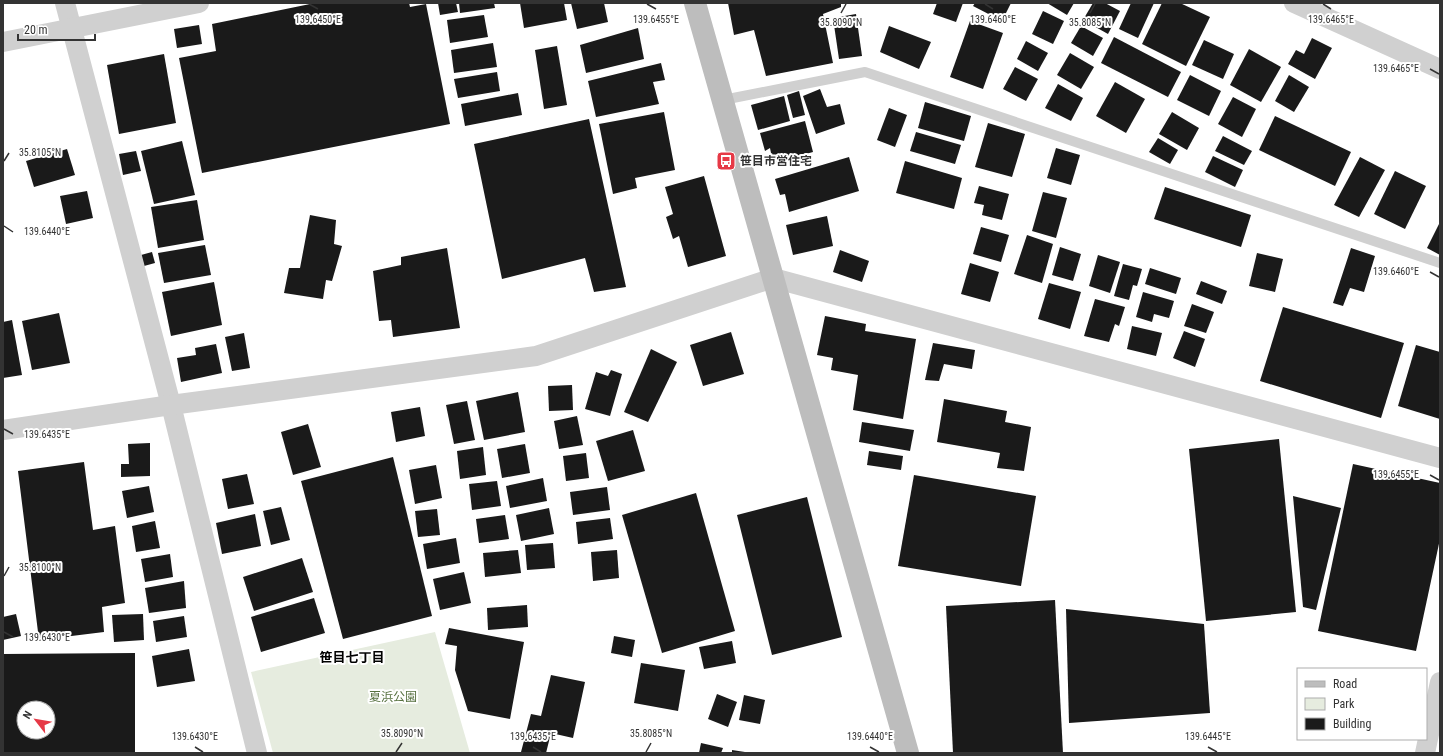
<svg xmlns="http://www.w3.org/2000/svg" width="1443" height="756" viewBox="0 0 1443 756" font-family="'Roboto Condensed','Noto Sans JP',sans-serif">
<rect width="100%" height="100%" fill="#fff"/>
<polygon fill="#e6ecdf" points="435,632 470,753 273,753 251,672"/>
<g fill="#1a1a1a" fill-rule="evenodd">
<polygon points="315,3 409,3 410,7 426,4 450,124 202,173 179,58 216,51 212,24"/>
<polygon points="438,3 456,3 458,12 440,15"/>
<polygon points="459,3 494,3 495,8 460,13"/>
<polygon points="520,3 564,3 567,20 524,28"/>
<polygon points="571,3 604,3 608,22 577,29"/>
<polygon points="728,3 841,3 841,7 823,14 833,63 766,76 754,30 734,35"/>
<polygon points="937,3 963,3 956,22 933,14"/>
<polygon points="975,3 1011,3 1002,21 973,6"/>
<polygon points="1047,3 1074,3 1067,15"/>
<polygon points="1093,3 1105,3 1120,11 1108,34 1083,20"/>
<polygon points="1131,3 1154,3 1138,38 1119,29"/>
<polygon points="1162,3 1180,3 1210,17 1186,66 1142,44"/>
<polygon points="1043,11 1064,21 1053,44 1032,34"/>
<polygon points="856,14 862,56 839,59 833,18"/>
<polygon points="484,15 488,37 450,43 447,20"/>
<polygon points="970,21 1003,33 983,89 950,77"/>
<polygon points="199,25 202,44 177,48 174,29"/>
<polygon points="889,26 931,42 919,69 880,52"/>
<polygon points="1081,26 1103,38 1093,56 1071,43"/>
<polygon points="638,28 644,59 586,73 580,45"/>
<polygon points="1114,37 1181,72 1168,97 1101,63"/>
<polygon points="1312,38 1332,48 1315,79 1288,64 1296,50 1304,54"/>
<polygon points="1204,40 1234,54 1223,79 1192,65"/>
<polygon points="1026,41 1048,53 1038,71 1017,59"/>
<polygon points="493,43 497,67 454,73 451,50"/>
<polygon points="557,46 567,105 544,109 535,50"/>
<polygon points="1249,49 1281,67 1261,102 1230,85"/>
<polygon points="1070,53 1094,67 1081,89 1057,75"/>
<polygon points="164,54 176,123 119,134 107,65"/>
<polygon points="661,63 665,80 653,82 659,104 596,117 588,81"/>
<polygon points="1015,67 1038,79 1026,101 1003,89"/>
<polygon points="497,72 500,91 458,98 454,79"/>
<polygon points="1190,75 1221,91 1209,116 1177,100"/>
<polygon points="1289,75 1309,87 1294,112 1275,101"/>
<polygon points="1115,82 1145,99 1126,133 1096,116"/>
<polygon points="1058,84 1083,98 1071,121 1045,108"/>
<polygon points="820,89 827,107 840,104 845,124 816,134 803,96"/>
<polygon points="799,91 805,115 793,118 787,95"/>
<polygon points="518,93 522,115 465,126 461,104"/>
<polygon points="784,96 790,121 758,130 751,105"/>
<polygon points="1233,97 1256,109 1242,137 1218,124"/>
<polygon points="925,102 971,116 964,141 918,128"/>
<polygon points="889,108 907,115 895,147 877,140"/>
<polygon points="664,112 675,170 635,178 637,188 613,194 599,124"/>
<polygon points="1172,112 1199,128 1187,150 1159,134"/>
<polygon points="1275,116 1351,152 1335,186 1259,150"/>
<polygon points="589,119 626,287 594,292 585,258 502,279 474,144"/>
<polygon points="805,121 813,152 773,163 770,148 765,151 760,133"/>
<polygon points="988,123 1025,134 1012,177 975,167"/>
<polygon points="916,132 961,145 955,164 910,151"/>
<polygon points="1223,136 1252,151 1244,165 1215,151"/>
<polygon points="1158,138 1178,150 1170,164 1149,152"/>
<polygon points="182,141 195,195 154,204 141,151"/>
<polygon points="1056,148 1080,155 1071,185 1047,178"/>
<polygon points="67,149 75,175 34,187 26,161"/>
<polygon points="136,151 141,171 123,175 119,154"/>
<polygon points="1213,156 1243,170 1235,187 1205,172"/>
<polygon points="849,157 859,191 789,212 785,194 780,195 775,179"/>
<polygon points="1360,157 1385,170 1359,217 1334,205"/>
<polygon points="905,161 962,178 954,209 896,193"/>
<polygon points="1395,171 1426,186 1405,229 1374,214"/>
<polygon points="704,176 726,256 688,267 679,236 673,239 666,217 673,214 665,187"/>
<polygon points="979,186 1009,194 1002,220 982,215 984,205 974,203"/>
<polygon points="1165,187 1251,215 1241,247 1154,219"/>
<polygon points="87,191 93,218 66,224 60,196"/>
<polygon points="1043,192 1067,198 1056,238 1032,231"/>
<polygon points="197,200 204,240 158,248 151,207"/>
<polygon points="310,215 336,220 334,244 342,246 332,281 326,280 323,299 284,293 289,268 300,268"/>
<polygon points="827,216 833,246 793,255 786,225"/>
<polygon points="1440,222 1440,255 1427,248"/>
<polygon points="981,227 1009,235 1001,262 973,254"/>
<polygon points="1027,235 1053,244 1042,283 1014,274"/>
<polygon points="205,245 211,275 164,283 158,253"/>
<polygon points="1060,247 1081,254 1073,281 1052,275"/>
<polygon points="447,248 460,328 393,337 391,320 379,321 373,271 401,265 401,257"/>
<polygon points="1351,248 1375,256 1364,292 1350,288 1343,306 1333,303"/>
<polygon points="840,250 869,261 862,282 833,272"/>
<polygon points="152,252 155,263 144,266 141,255"/>
<polygon points="1257,253 1283,259 1275,292 1249,286"/>
<polygon points="1098,255 1120,262 1110,293 1089,286"/>
<polygon points="970,263 999,272 990,302 961,294"/>
<polygon points="1123,264 1142,269 1137,286 1133,285 1129,300 1114,296"/>
<polygon points="1150,268 1181,278 1176,294 1145,284"/>
<polygon points="1201,281 1227,291 1222,304 1196,294"/>
<polygon points="214,282 222,325 171,336 162,292"/>
<polygon points="1049,283 1081,292 1070,329 1038,319"/>
<polygon points="1143,292 1174,301 1169,318 1154,314 1152,322 1136,317"/>
<polygon points="1095,299 1125,307 1119,326 1115,324 1109,342 1084,336"/>
<polygon points="1192,304 1214,312 1206,333 1184,326"/>
<polygon points="1283,307 1404,343 1381,418 1260,381"/>
<polygon points="59,313 70,363 32,370 22,321"/>
<polygon points="825,316 866,324 865,331 916,339 903,419 853,410 858,375 831,370 833,358 817,355"/>
<polygon points="12,320 22,375 3,378 3,322"/>
<polygon points="1132,326 1162,333 1156,356 1127,349"/>
<polygon points="1184,331 1205,339 1195,367 1173,358"/>
<polygon points="731,332 744,374 703,386 690,345"/>
<polygon points="244,333 250,368 232,371 225,337"/>
<polygon points="933,343 975,350 972,369 944,364 939,381 925,380"/>
<polygon points="216,344 222,373 181,382 177,358 196,355 195,348"/>
<polygon points="1416,345 1440,352 1440,419 1398,406"/>
<polygon points="651,349 677,362 648,422 624,412"/>
<polygon points="611,370 622,374 610,416 585,409 596,372 608,376"/>
<polygon points="572,385 573,410 549,411 548,386"/>
<polygon points="518,392 525,432 484,440 476,401"/>
<polygon points="944,399 1007,411 1005,422 1031,427 1024,471 997,468 1000,453 937,442"/>
<polygon points="467,401 475,440 454,444 446,405"/>
<polygon points="420,407 425,436 396,442 391,412"/>
<polygon points="577,416 583,445 559,449 554,421"/>
<polygon points="862,422 914,430 910,451 859,442"/>
<polygon points="308,424 321,467 293,475 281,432"/>
<polygon points="633,430 645,471 608,481 596,441"/>
<polygon points="1279,439 1296,612 1206,621 1189,449"/>
<polygon points="150,443 150,476 121,477 121,464 129,464 128,444"/>
<polygon points="525,444 530,473 502,478 497,449"/>
<polygon points="483,447 486,475 460,479 457,451"/>
<polygon points="869,451 903,456 901,470 867,465"/>
<polygon points="586,453 589,478 566,481 563,456"/>
<polygon points="393,457 432,616 343,639 301,481"/>
<polygon points="84,462 93,530 115,526 125,603 102,607 104,632 39,640 18,471"/>
<polygon points="1353,464 1440,483 1440,539 1416,651 1318,631"/>
<polygon points="436,465 442,498 415,504 409,470"/>
<polygon points="247,474 254,504 228,509 222,479"/>
<polygon points="914,475 1036,496 1021,586 898,566"/>
<polygon points="543,478 547,501 510,508 506,486"/>
<polygon points="497,481 501,506 472,510 469,484"/>
<polygon points="149,486 154,512 127,518 122,491"/>
<polygon points="607,487 610,510 573,515 570,492"/>
<polygon points="696,493 735,631 662,653 622,515"/>
<polygon points="1293,496 1341,508 1316,610 1303,607"/>
<polygon points="807,497 842,637 772,655 737,515"/>
<polygon points="281,507 290,540 271,545 263,511"/>
<polygon points="549,508 554,534 521,541 516,515"/>
<polygon points="437,509 440,535 418,537 415,511"/>
<polygon points="255,514 261,546 222,554 216,523"/>
<polygon points="505,515 509,539 479,543 476,519"/>
<polygon points="610,518 613,539 578,544 576,522"/>
<polygon points="155,521 160,548 136,552 132,526"/>
<polygon points="456,538 460,563 427,569 423,544"/>
<polygon points="553,543 555,568 527,570 525,545"/>
<polygon points="518,550 521,573 485,577 483,553"/>
<polygon points="617,550 619,578 593,581 591,552"/>
<polygon points="170,554 173,577 145,582 141,559"/>
<polygon points="302,558 313,592 254,611 243,577"/>
<polygon points="464,572 471,603 440,610 433,579"/>
<polygon points="184,581 186,608 149,613 145,588"/>
<polygon points="314,598 325,633 261,652 251,617"/>
<polygon points="1055,600 1063,753 953,753 946,606"/>
<polygon points="527,605 528,627 488,630 487,608"/>
<polygon points="1066,609 1204,624 1210,713 1069,723"/>
<polygon points="16,614 21,636 3,640 3,617"/>
<polygon points="143,614 144,640 114,642 112,615"/>
<polygon points="184,616 187,637 156,642 153,621"/>
<polygon points="449,628 524,642 510,719 468,711 455,670 457,646 445,644"/>
<polygon points="614,636 635,640 632,657 611,653"/>
<polygon points="732,641 736,663 704,669 699,647"/>
<polygon points="189,649 195,681 157,687 152,656"/>
<path d="M135 653V753H3V654ZM24 708H48V732H24Z"/>
<polygon points="641,663 685,670 678,711 634,703"/>
<polygon points="551,675 585,682 573,738 551,733 546,753 521,752 531,714 541,716"/>
<polygon points="717,694 737,702 728,727 708,719"/>
<polygon points="744,695 765,700 760,724 739,720"/>
<polygon points="701,743 723,748 721,753 699,753"/>
<polygon points="732,750 745,752 745,753 732,753"/>
</g>
<g fill="none" stroke-linecap="round" stroke-linejoin="round">
<polyline stroke="#d0d0d0" stroke-width="10" points="723,100 865,72 1440,263"/>
<g stroke="#d0d0d0" stroke-width="20">
<polyline points="65,3 171,405 257,753"/>
<polyline points="1294,3 1440,69"/>
<polyline points="3,42 199,3"/>
<polyline points="3,430 171,405 536,356 773,278 1440,458"/>
<polyline points="1425,753 1440,682"/>
</g>
<polyline stroke="#bdbdbd" stroke-width="22" points="695,3 908,753"/>
</g>
<path fill="none" stroke="#333" stroke-width="1.5" d="M309 4 318 9M647 4 656 9M985 4 993 9M1323 4 1331 9M841 13 846 4M1090 13 1095 4M1430 69 1439 74M4 161 9 153M4 226 13 232M1430 272 1439 277M4 429 13 434M1430 475 1439 480M4 576 9 567M4 632 13 637M195 747 203 752M533 747 541 752M870 747 879 752M1208 747 1217 752M396 752 402 743M646 752 651 743"/>
<defs>
<symbol id="bus-square" viewBox="-11 -11 22 22"><rect x="-9" y="-9" width="18" height="18" rx="4" fill="#e63946" stroke="#fff"/><path d="M-5-6H5V4H4V6H2V4H-2V6H-4V4H-5ZM-3.5-4V0h7V-4ZM-3.5 1.2v1.5H-2V1.2ZM2 1.2v1.5H3.5V1.2Z" fill="#fff"/></symbol>
</defs>
<g fill-rule="evenodd">
<use href="#bus-square" x="715" y="150" width="22" height="22"/>
</g>
<g text-anchor="middle" dominant-baseline="central" stroke-width="4" stroke-linejoin="round" paint-order="stroke">
<g font-size="12" font-weight="bold" fill="#333" stroke="#fff" text-anchor="start">
<text x="740" y="161">笹目市営住宅</text>
</g>
<g font-size="12" fill="#56703f" stroke="#fff">
<text x="393" y="697">夏浜公園</text>
</g>
<g font-size="13" font-weight="bold" fill="#000" stroke="#fff">
<text x="352" y="657">笹目七丁目</text>
</g>
</g>
<g font-size="10" text-anchor="middle" fill="#333" stroke="#fff" stroke-width="4" stroke-linejoin="round" paint-order="stroke">
<text x="318" y="23">139.6450°E</text>
<text x="656" y="23">139.6455°E</text>
<text x="993" y="23">139.6460°E</text>
<text x="1331" y="23">139.6465°E</text>
<text x="1090" y="26">35.8085°N</text>
<text x="841" y="26">35.8090°N</text>
<text x="1396" y="72">139.6465°E</text>
<text x="40" y="156">35.8105°N</text>
<text x="47" y="235">139.6440°E</text>
<text x="1396" y="275">139.6460°E</text>
<text x="47" y="438">139.6435°E</text>
<text x="1396" y="478">139.6455°E</text>
<text x="40" y="571">35.8100°N</text>
<text x="47" y="641">139.6430°E</text>
<text x="402" y="737">35.8090°N</text>
<text x="651" y="737">35.8085°N</text>
<text x="195" y="740">139.6430°E</text>
<text x="533" y="740">139.6435°E</text>
<text x="870" y="740">139.6440°E</text>
<text x="1208" y="740">139.6445°E</text>
</g>
<rect width="1443" height="756" fill="none" stroke="#333333" stroke-width="8"/>
<rect x="1297" y="668" width="130" height="72" fill="#ffffff" stroke="#adadad"/>
<rect x="1305" y="681" width="20" height="6" fill="#bdbdbd" stroke="#adadad"/>
<text x="1333" y="688" font-size="12" fill="#333333">Road</text>
<rect x="1305" y="698" width="20" height="12" fill="#e6ecdf" stroke="#adadad"/>
<text x="1333" y="708" font-size="12" fill="#333333">Park</text>
<rect x="1305" y="718" width="20" height="12" fill="#1a1a1a" stroke="#adadad"/>
<text x="1333" y="728" font-size="12" fill="#333333">Building</text>
<g transform="translate(36 720) rotate(301)"><circle r="19" fill="#ffffff" stroke="#adadad"/>
<path d="M0-3L7 15L0 10L-7 15Z" fill="#e63946"/>
<text y="-6" font-size="11" font-weight="bold" text-anchor="middle" fill="#333333">N</text>
</g>
<path d="M18 34v6h77v-6" fill="none" stroke="#333333" stroke-width="2"/>
<text x="24" y="34" font-size="12" fill="#333333" stroke="#ffffff" stroke-width="3" paint-order="stroke">20 m</text>
</svg>
